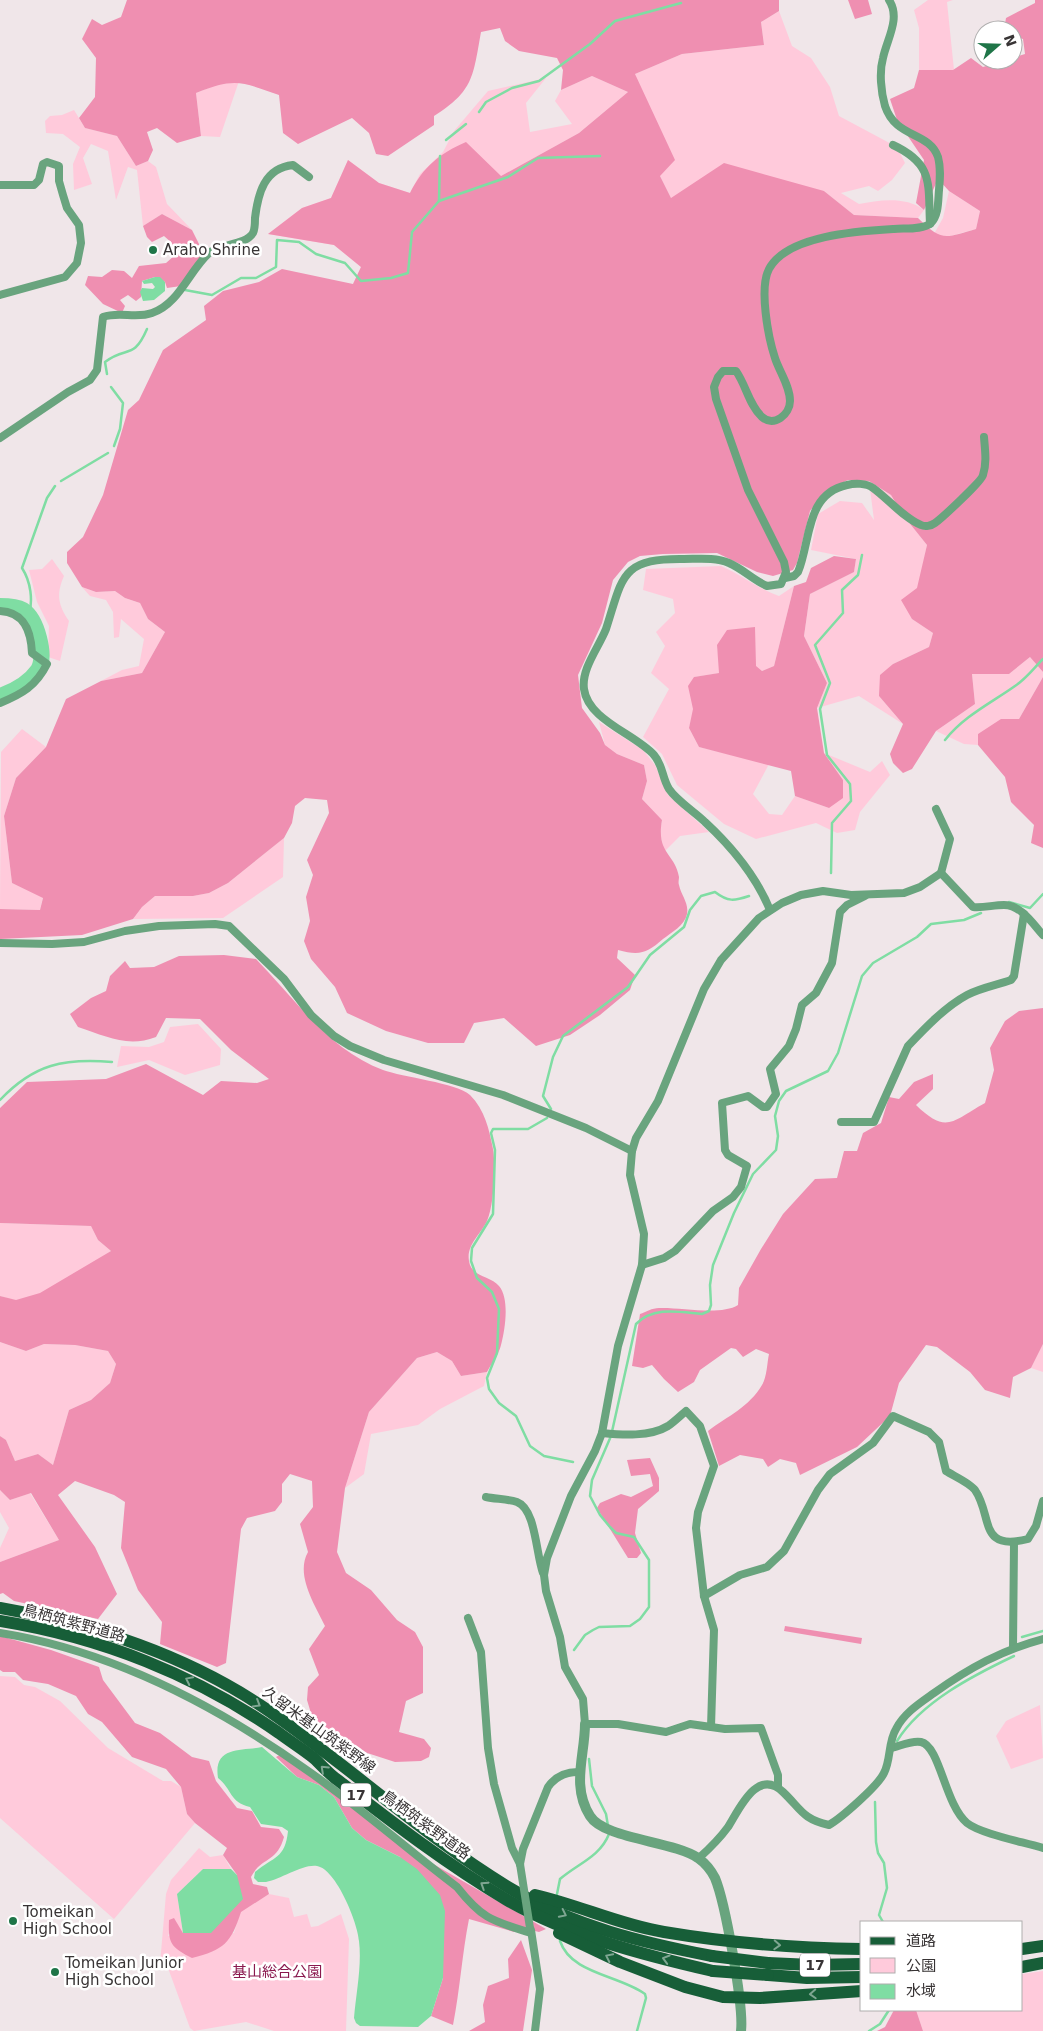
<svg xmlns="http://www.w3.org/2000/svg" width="1043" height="2031" viewBox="0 0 1043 2031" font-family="'DejaVu Sans','Noto Sans JP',sans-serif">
<rect width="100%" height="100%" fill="#f0e6e9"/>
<g fill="#ffcadb">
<polygon points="928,0 953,0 947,2 954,70 919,70 919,28 914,10"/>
<path d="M779 11 792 46 811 58 830 87 839 116 897 147 905 163 892 180 878 191 869 186 841 193 859 204C879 200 906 196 924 210L918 218 854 215 824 191 671 198 660 176 635 74 682 54 764 45 761 22Z"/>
<polygon points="592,76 628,92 579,133 501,176 353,284 361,267 334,245 268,234 302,208 331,198 348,160 379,183 410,193 420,174 443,152 454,131 488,91 546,78 526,103 530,132 572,124 555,101 561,90"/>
<polygon points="238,81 280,95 239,81 220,137 201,136 196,93 216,85"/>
<polygon points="74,110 85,128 117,136 136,166 148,161 156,167 167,204 192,230 162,214 143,226 137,170 128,167 116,200 108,151 91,144 83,158 92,184 74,190 73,164 80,147 63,134 46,133 45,121 50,116 62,115"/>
<polygon points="949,191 980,211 976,229 947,237 934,234 943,218"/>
<polygon points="869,481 891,495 903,515 927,545 912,619 933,633 929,647 893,664 879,696 903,724 859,696 817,708 827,683 804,636 810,594 854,572 856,559 811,550 818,514 840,501 862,503 874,520"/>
<path d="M52 559 64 576C56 594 58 605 69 621L60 661 48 657 49 626 37 602 29 570 42 569Z"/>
<path d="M721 566C742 575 758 589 779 596L794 586 774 666 762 671 717 645 720 673 694 677V709L689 728 699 747 769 764 753 794 769 814 782 815 795 796 829 808 843 780 824 753 870 772 882 761 890 775 860 812 855 830 837 833 816 823 756 839 724 824 677 785 662 754 643 737 669 689 651 673 665 646 656 632 675 613 673 599 643 590 646 569Z"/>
<polygon points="82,587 96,592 115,591 125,598 140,603 148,619 165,632 142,673 101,681 122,670 139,666 144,639 121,619 119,637 114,638 113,612 106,600 90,596"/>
<polygon points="1030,657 1043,672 1043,677 1019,719 978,734 978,745 964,744 936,731 975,704 972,674 1009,674"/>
<polygon points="599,722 643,750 655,765 668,795 709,832 680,836 664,852 660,833 662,820 642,799 647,781 644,765 617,754 605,745"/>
<polygon points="22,729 46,747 16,778 4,816 12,883 43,897 40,910 0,909 1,752"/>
<polygon points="284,838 283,877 223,918 133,919 142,907 155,896 193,896 209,893 228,883"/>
<polygon points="198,1024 221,1049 220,1065 185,1075 149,1060 117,1067 121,1046 149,1047 164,1042 170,1027"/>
<path d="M0 1223 91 1226 98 1240 111 1251C90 1264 39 1302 15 1300 10 1300 5 1297 0 1296Z"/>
<polygon points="0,1342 26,1351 44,1344 75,1345 108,1351 116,1364 110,1383 91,1400 69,1410 53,1465 38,1454 15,1461 6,1440 0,1436"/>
<polygon points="1043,1344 1043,1372 1031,1368"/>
<polygon points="437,1352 452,1361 461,1376 487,1372 484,1386 440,1409 418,1425 371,1434 364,1474 345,1488 369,1412 417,1358"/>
<polygon points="0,1490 10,1500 30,1493 59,1540 0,1562 0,1548 9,1528 0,1512"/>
<polygon points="0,1676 15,1677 24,1685 35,1687 60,1701 108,1748 163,1781 171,1781 181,1787 187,1814 195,1823 114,1919 0,1818"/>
<polygon points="1040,1705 1043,1758 1011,1769 996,1736 1006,1721"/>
<polygon points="199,1848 210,1857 223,1855 231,1869 203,1869 177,1894 183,1933 174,1919 168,1936 234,1933 240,1912 269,1894 289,1898 294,1917 307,1914 311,1927 318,1926 341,1914 349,1939 346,2031 274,2031 246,2022 194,2031 190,2028 168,1968 160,1964 166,1894 171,1880"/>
<polygon points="1043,1971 1043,2031 923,2031 916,2010 1022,2010 1022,1974"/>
</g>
<g fill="#ef8fb1">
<path d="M127 0H779V11L761 22 764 45 682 54 635 74 675 160 660 176 671 198 724 163 824 191 854 215 918 218C942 242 945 238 976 229L980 211 949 191 938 179 924 210 916 203 924 160 897 120 890 99 914 88 919 70H953L971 58 983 67 1025 54 1023 39 1013 36V30H1004L1006 18 1035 3V0H1043V672L1030 657 1009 674H972L975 704 936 731 912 769 903 773 893 763 890 754 903 724 879 696 880 675 893 664 929 647 933 633 912 619 901 600 917 588 927 545 903 515 891 495 869 481 848 480 827 490 810 511 797 563 793 570 773 576 757 572 717 553 663 554 640 556 628 562 613 580 602 623 578 675 582 708 600 733 605 745 617 754 644 765 647 781 642 799 662 820C656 854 675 853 679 877 679 879 678 883 679 885 681 895 689 903 687 914 685 925 671 933 663 939 647 953 640 956 618 950L617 958 635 975 630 990 600 1015 570 1035 536 1046 504 1018 474 1023 464 1043H428L386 1031 347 1013 335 987 311 959 304 941 310 921 306 897 313 875 307 860 329 813 327 800 305 798 295 806 292 823 284 838 228 883 209 893 193 896H155L142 907 133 919 82 935 0 939V909L40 910 43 898 12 883 4 816 16 778 46 747 66 699 101 681 142 673 165 632 148 619 140 603 125 598 115 591 96 592 82 587 67 563V552L83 537 103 495 128 410 139 400 163 350 206 320 204 306 223 291 259 282 282 269 353 284 361 267 334 245 268 234 302 208 331 198 348 160 379 183 410 193C424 166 439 154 466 142L501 176 579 133 628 92 592 76 561 90 563 70 557 58 519 51 505 41 500 28 481 32C473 76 474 91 434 116V125L388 156 376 154 369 133 352 118 298 144 283 133 279 95C241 82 236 77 196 93L201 136 177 143 157 128 147 132 153 150 148 161 136 166 117 136 85 128 79 118 95 97 96 58 82 39 92 19 102 25 121 17Z"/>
<polygon points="848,0 868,0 872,14 855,19"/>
<polygon points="162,214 192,230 204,254 181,286 167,288 165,282 155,277 142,281 141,297 136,301 128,295 120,300 125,306 122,313 103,304 85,285 88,276 102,277 112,270 124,271 132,278 139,266 166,263 174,256 172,243 164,236 152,242 147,237 143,226"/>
<polygon points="834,556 856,559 854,572 810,594 804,636 827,683 817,708 824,753 843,780 843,798 829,808 795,796 791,771 699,747 689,728 693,709 688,686 694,677 719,673 717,645 727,630 755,627 756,666 762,671 774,666 794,586 806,582 811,568"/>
<polygon points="1043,677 1043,848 1031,843 1034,825 1011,802 1005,777 978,745 978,734 1001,719 1019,719"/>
<path d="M224 955 256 959C295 999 329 1050 383 1070 402 1077 457 1083 470 1095 485 1110 489 1129 493 1149 496 1166 494 1205 487 1221 481 1234 466 1245 469 1261 471 1277 491 1276 499 1286 510 1299 505 1330 501 1345 499 1354 491 1364 487 1372L461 1376 452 1361 437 1352 417 1358 369 1412 345 1488 337 1552 346 1573 371 1590 397 1620 415 1632 423 1647V1693L406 1701 399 1732 424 1739 431 1748 429 1757 421 1761 395 1762 324 1739 316 1730 307 1700 308 1687 319 1675 309 1649 325 1626C315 1605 295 1575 308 1552L300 1524 313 1507 312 1481 290 1474 282 1484V1502L275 1511 247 1518 241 1529 226 1663 217 1667 160 1644 162 1622 138 1590 121 1548 125 1502 114 1495 75 1481 58 1495 95 1547 117 1594 98 1619 14 1601 3 1593 0 1594V1562L59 1540 31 1493 10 1500 0 1490V1436L6 1440 15 1461 38 1454 53 1465 69 1410 91 1400 110 1383 116 1364 108 1351 75 1345 44 1344 26 1351 0 1342V1296L16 1300 40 1293 111 1251 98 1240 91 1226 0 1223V1108L27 1082 106 1079 146 1064 203 1095 221 1081 257 1083 269 1079 231 1050 200 1019 166 1018 156 1037C127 1048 106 1036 78 1027L70 1014 91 998 106 991 110 976 125 961 130 968 154 967 179 956Z"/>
<path d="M1043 1008V1344L1031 1368 1013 1377 1010 1398 985 1390 970 1372 937 1347 926 1345 899 1383 890 1416 857 1447 800 1475 796 1463 780 1459 768 1467 763 1459 740 1455 719 1466 708 1431C728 1416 749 1407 762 1385 767 1377 767 1363 769 1354L756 1349 743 1357 736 1349 731 1348 700 1370 694 1382 678 1392 664 1379 652 1365 643 1368 632 1366 640 1314C646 1312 652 1308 659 1308 680 1307 721 1316 738 1305L739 1288 761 1249 783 1214 815 1179 837 1178 844 1151H857L863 1133 881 1123 889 1097 899 1099 914 1082 933 1074V1089L916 1105C947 1135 952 1121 985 1103L994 1070 990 1048 1005 1021 1019 1011Z"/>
<polygon points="650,1458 659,1478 659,1491 638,1509 635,1533 641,1553 637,1558 628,1558 597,1508 600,1503 621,1494 631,1497 653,1486 650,1474 631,1476 627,1460"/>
<polygon points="785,1626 862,1638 861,1644 784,1631"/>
<path d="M0 1636 51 1650 99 1667 103 1680 135 1723 160 1733 192 1757 209 1761 216 1781 237 1808 252 1811 261 1827 279 1829 284 1837C277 1863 261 1857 251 1877L253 1884 267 1887 269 1894 241 1912C231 1943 224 1950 192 1958 171 1947 168 1944 169 1920L174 1918 183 1933 237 1875 223 1855 227 1848 195 1823 187 1814 181 1787 166 1769 132 1757 102 1722 88 1714 76 1696 48 1684 23 1680 15 1672H3L0 1670Z"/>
<path d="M285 1752 421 1857 546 1929 539 1932 518 1927 514 1932 469 1919C462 1954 460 1990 453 2025L431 2016 443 1978 400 1857 366 1840 352 1828 334 1797 319 1785 297 1777 276 1757Z"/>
<polygon points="521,1940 532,1970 523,2031 469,2031 485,2022 483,2005 488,1986 509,1978 508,1959"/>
<polygon points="894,2010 916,2010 923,2031 877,2031 885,2027"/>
</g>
<g fill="#7fdda3">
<polygon points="155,277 160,277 165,282 165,291 154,300 143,301 140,292 142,288 153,289 155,287 152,283 144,284 142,281"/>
<path d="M262 1747 297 1777 319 1785 334 1797 352 1828 366 1840 400 1857 417 1869 440 1895 445 1911 443 1978 431 2016 418 2027 360 2026 356 2023 354 2018C356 1993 362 1966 359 1941 358 1923 336 1869 317 1866 302 1864 282 1879 266 1882H258L254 1878 255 1872C274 1856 285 1859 288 1831L282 1827 261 1824 250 1807C229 1802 233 1790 218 1778 213 1746 241 1751 262 1747Z"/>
<polygon points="203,1869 231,1869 237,1875 243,1899 211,1933 183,1933 177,1894"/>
</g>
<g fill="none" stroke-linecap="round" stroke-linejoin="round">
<g stroke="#7fdda3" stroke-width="2.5">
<polyline points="479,112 486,102 512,88 539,81 590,44 615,21 681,3"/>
<polyline points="446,140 466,124"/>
<polyline points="439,201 440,156"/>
<polyline points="185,290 212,295 241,278 256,278 276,267 277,240 299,242 316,254 345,263 361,281 391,278 408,273 412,232 439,201 508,177 538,158 600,156"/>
<path d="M107 374 105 362C127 345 133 361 147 329"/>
<polyline points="111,387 123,403 120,429 114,446"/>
<polyline points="61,481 108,453"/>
<path d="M29 616C33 600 31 582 22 568L47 498 55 486"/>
<path d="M945 740C964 716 991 703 1015 686 1026 679 1034 668 1043 659"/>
<polyline points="831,873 832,823 851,801 850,784 827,755 820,709 830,683 815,645 843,613 842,590 858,575 862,555"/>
<polyline points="1009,902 1030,908 1043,894"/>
<path d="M0 1100C34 1064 64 1058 112 1062"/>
<path d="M551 1109 543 1096 553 1057 563 1036 628 987 650 955 684 927 690 910 701 896 715 892C728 902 734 901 749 896"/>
<polyline points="547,1118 528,1129 493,1129 491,1133 495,1150 493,1214 472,1248 471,1261 477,1278 492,1292 499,1309 497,1353 487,1378 489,1389 499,1403 516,1416 530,1446 544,1456 573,1462"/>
<polyline points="1022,1637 1043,1631"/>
<path d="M574 1650 585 1635 593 1630 599 1627 630 1626 640 1619 649 1607V1560L634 1537 616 1533 610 1527 600 1515 590 1496 592 1480 611 1436 636 1324C654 1306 679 1312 702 1314L709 1311 711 1305 710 1285 713 1265 734 1213 753 1174 776 1150 778 1136 775 1116 779 1101 786 1091 828 1071 838 1053 862 976 873 963 917 937 931 924 964 920 981 913"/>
<path d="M897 1741C921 1702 974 1675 1014 1656"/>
<polyline points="589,1759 592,1786 606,1814 608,1826"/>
<polyline points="875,1802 876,1842 878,1853 884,1863 887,1888 879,1915 883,1922"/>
<path d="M557 1894 560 1879C577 1864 600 1857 609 1834"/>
<path d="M560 1941C571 1974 619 1975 645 1994L646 1998 637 2031"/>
<polyline points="869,2031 880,2024 889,2010"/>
</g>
<path stroke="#7fdda3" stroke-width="16" d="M0 606C7 606 16 606 23 610 37 619 47 656 38 670 29 683 14 691 0 696"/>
<g stroke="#69a47e" stroke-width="8">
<path d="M893 145C934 164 928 184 930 224"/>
<polyline points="0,185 34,185 39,180 43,164 47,162 59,166 59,181 63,195 67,208 79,225 81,243 77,263 65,277 0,295"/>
<path d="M0 438 68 392 90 380 97 370 103 317C119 311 136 319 152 313 179 304 189 271 209 253 220 243 245 246 253 233 255 229 255 222 255 218 258 194 264 168 293 165L309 177"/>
<path d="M785 578 794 576 798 572C811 541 805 494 847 485 855 483 866 483 873 488 887 498 905 519 921 525 925 527 931 526 935 523 942 518 982 481 983 475 987 463 985 450 984 437"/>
<path d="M0 611C24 612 31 631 32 653L47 664C36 686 22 694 0 703"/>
<polyline points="936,809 950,839 941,873"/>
<path d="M770 910C756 876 732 847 705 822 695 812 677 801 669 789 662 778 663 765 654 755 635 734 588 720 584 689 581 669 599 647 606 629 623 577 620 558 684 559 698 559 715 557 729 563 743 569 753 580 767 586L781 584 786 572 784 562 748 490 716 399 714 387 718 377 723 371H736C746 385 749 405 762 417 774 428 790 414 790 401 790 386 779 371 775 358 768 337 759 288 769 269 787 235 860 231 894 229 905 228 923 230 931 223 939 215 938 200 939 190 940 179 941 168 938 157 929 131 896 139 885 106 881 92 879 72 883 58 887 39 901 18 889 0"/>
<polyline points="0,943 52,944 84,942 125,931 159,926 215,924 229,926 284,979 311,1015 334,1036 350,1046 384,1060 503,1095 586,1128 632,1151"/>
<path d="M841 1122H874L908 1046C925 1028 945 1007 967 995 980 988 997 985 1011 980L1014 976 1024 914"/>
<polyline points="642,1265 664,1258 675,1251 713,1211 733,1197 741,1187 747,1166 728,1155 725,1150 722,1103 748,1096 763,1107 767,1107 776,1094 770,1069 789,1046 796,1029 802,1005 816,993 832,963 840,912 847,905 865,896"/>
<path d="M602 1433C622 1435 650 1437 668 1426 674 1422 680 1416 686 1411L700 1426 714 1466 698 1512 696 1528 704 1596 714 1630 711 1727"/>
<path d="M486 1497C495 1499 508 1499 517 1502 536 1509 536 1555 543 1573"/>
<path d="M704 1596 740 1575 767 1567 784 1551 818 1490 830 1474 873 1443 893 1416 929 1432 939 1442 946 1471C954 1476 970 1483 975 1490 993 1516 978 1552 1028 1539L1036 1526 1043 1501"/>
<polyline points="468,1618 481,1652 488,1748 494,1784 512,1848 520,1864"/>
<path d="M0 1633C113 1651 219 1707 311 1773 362 1809 408 1850 457 1887 483 1920 493 1921 531 1933"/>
<polyline points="1013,1647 1014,1543"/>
<path d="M891 1748C900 1746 912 1740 921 1742 940 1746 945 1805 967 1823 981 1834 1024 1842 1043 1848"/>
<path d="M778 1787V1775L761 1728 725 1729 690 1724 666 1732 618 1724H585L583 1699 565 1667 560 1637 546 1591 544 1575 547 1558 571 1496 595 1451 602 1433 618 1346 642 1265 644 1234 630 1175 632 1151 636 1138 658 1101 704 989 721 960 759 918 782 903 801 895 823 891 851 895 904 893 920 887 941 873 973 907C984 908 993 905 1004 905 1021 905 1033 924 1043 935"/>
<path d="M699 1858C709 1849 720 1838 728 1827 739 1810 757 1767 783 1792 801 1809 802 1819 829 1825 841 1818 878 1786 884 1773 891 1760 888 1742 896 1729 904 1713 920 1703 934 1693 969 1668 1002 1650 1043 1639"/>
<path d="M520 1864 523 1849 548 1787C555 1777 566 1772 578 1772"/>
<polyline points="531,1930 540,1989 535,2031"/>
</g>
<path stroke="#69a47e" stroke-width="10" d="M585 1724C585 1755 571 1786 590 1816 604 1839 673 1841 698 1858 705 1863 711 1870 715 1878 725 1902 744 2006 741 2031"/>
<g stroke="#175e38" stroke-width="12">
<path d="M0 1608C95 1625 189 1656 269 1711 352 1768 427 1839 513 1890 573 1926 644 1943 712 1956"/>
<path d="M0 1621C100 1637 196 1675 279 1733 291 1742 304 1750 315 1759 323 1767 330 1775 339 1781 393 1823 448 1865 507 1900 569 1936 644 1955 713 1971"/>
<path d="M535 1895C579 1905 620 1925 664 1932 729 1943 796 1948 862 1949"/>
<polyline points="559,1933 620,1962 685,1987 723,1997 760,1998 862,1991"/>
<polyline points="1022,1949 1043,1946"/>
<polyline points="768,1963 812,1965 862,1964"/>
<polyline points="1022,1967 1043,1963"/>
<polyline points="768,1975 807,1978 862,1977"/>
</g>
<polyline stroke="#69a47e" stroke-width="8" points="520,1864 530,1928"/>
<g stroke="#175e38" stroke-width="12">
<polyline points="712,1956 768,1963"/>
<polyline points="713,1971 768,1975"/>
</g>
</g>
<defs><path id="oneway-chevron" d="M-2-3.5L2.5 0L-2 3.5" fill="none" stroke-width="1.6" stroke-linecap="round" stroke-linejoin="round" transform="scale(1.25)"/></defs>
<g stroke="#7fa692">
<use href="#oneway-chevron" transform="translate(189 1680) rotate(-154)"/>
<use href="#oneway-chevron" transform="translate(257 1704) rotate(31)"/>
<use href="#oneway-chevron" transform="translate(324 1769) rotate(-137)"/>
<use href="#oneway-chevron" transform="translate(484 1885) rotate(-147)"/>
<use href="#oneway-chevron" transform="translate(563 1914) rotate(26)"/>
<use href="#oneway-chevron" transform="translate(777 1945) rotate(3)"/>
<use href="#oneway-chevron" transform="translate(609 1957) rotate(-154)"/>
<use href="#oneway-chevron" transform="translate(666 1959) rotate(-164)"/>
<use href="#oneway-chevron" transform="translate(813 1994) rotate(177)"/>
</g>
<g fill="#1f7548" stroke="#fff" stroke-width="2">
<circle cx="153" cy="250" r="5"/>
<circle cx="13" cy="1921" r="5"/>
<circle cx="55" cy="1972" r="5"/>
</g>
<g text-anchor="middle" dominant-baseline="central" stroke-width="5" stroke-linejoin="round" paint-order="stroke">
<g fill="#fff" stroke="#747172" stroke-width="1">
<rect x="341" y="1783.5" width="30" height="23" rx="4"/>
<rect x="800" y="1953.5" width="30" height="23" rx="4"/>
</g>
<g font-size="14" font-weight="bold" fill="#383435">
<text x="356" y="1795">17</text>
<text x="815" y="1965">17</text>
</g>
<g font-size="15" fill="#383435" stroke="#fff" text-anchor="start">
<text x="163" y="250">Araho Shrine</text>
<text x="23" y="1912">Tomeikan<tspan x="23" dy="17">High School</tspan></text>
<text x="65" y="1963">Tomeikan Junior<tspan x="65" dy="17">High School</tspan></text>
</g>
<g font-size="15" fill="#383435" stroke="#fff">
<text transform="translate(74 1623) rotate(15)">鳥栖筑紫野道路</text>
<text transform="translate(319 1730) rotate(36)">久留米基山筑紫野線</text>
<text transform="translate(426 1825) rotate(36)">鳥栖筑紫野道路</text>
</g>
<g font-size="15" fill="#8a194f" stroke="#fff">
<text x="277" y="1972">基山総合公園</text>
</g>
</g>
<rect x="860" y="1921" width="162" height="90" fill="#ffffff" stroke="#afaeae"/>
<rect x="870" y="1937" width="25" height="8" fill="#175e38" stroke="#afaeae"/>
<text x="906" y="1946" font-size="15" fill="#383435">道路</text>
<rect x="870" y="1958" width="25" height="15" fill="#ffcadb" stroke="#afaeae"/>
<text x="906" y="1971" font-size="15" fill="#383435">公園</text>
<rect x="870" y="1984" width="25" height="15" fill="#7fdda3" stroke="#afaeae"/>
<text x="906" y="1996" font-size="15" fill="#383435">水域</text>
<g transform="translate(998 45) rotate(70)"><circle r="24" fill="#ffffff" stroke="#afaeae"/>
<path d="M0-4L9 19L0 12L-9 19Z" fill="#1f7548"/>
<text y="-8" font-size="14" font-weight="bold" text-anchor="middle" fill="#383435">N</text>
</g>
</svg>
